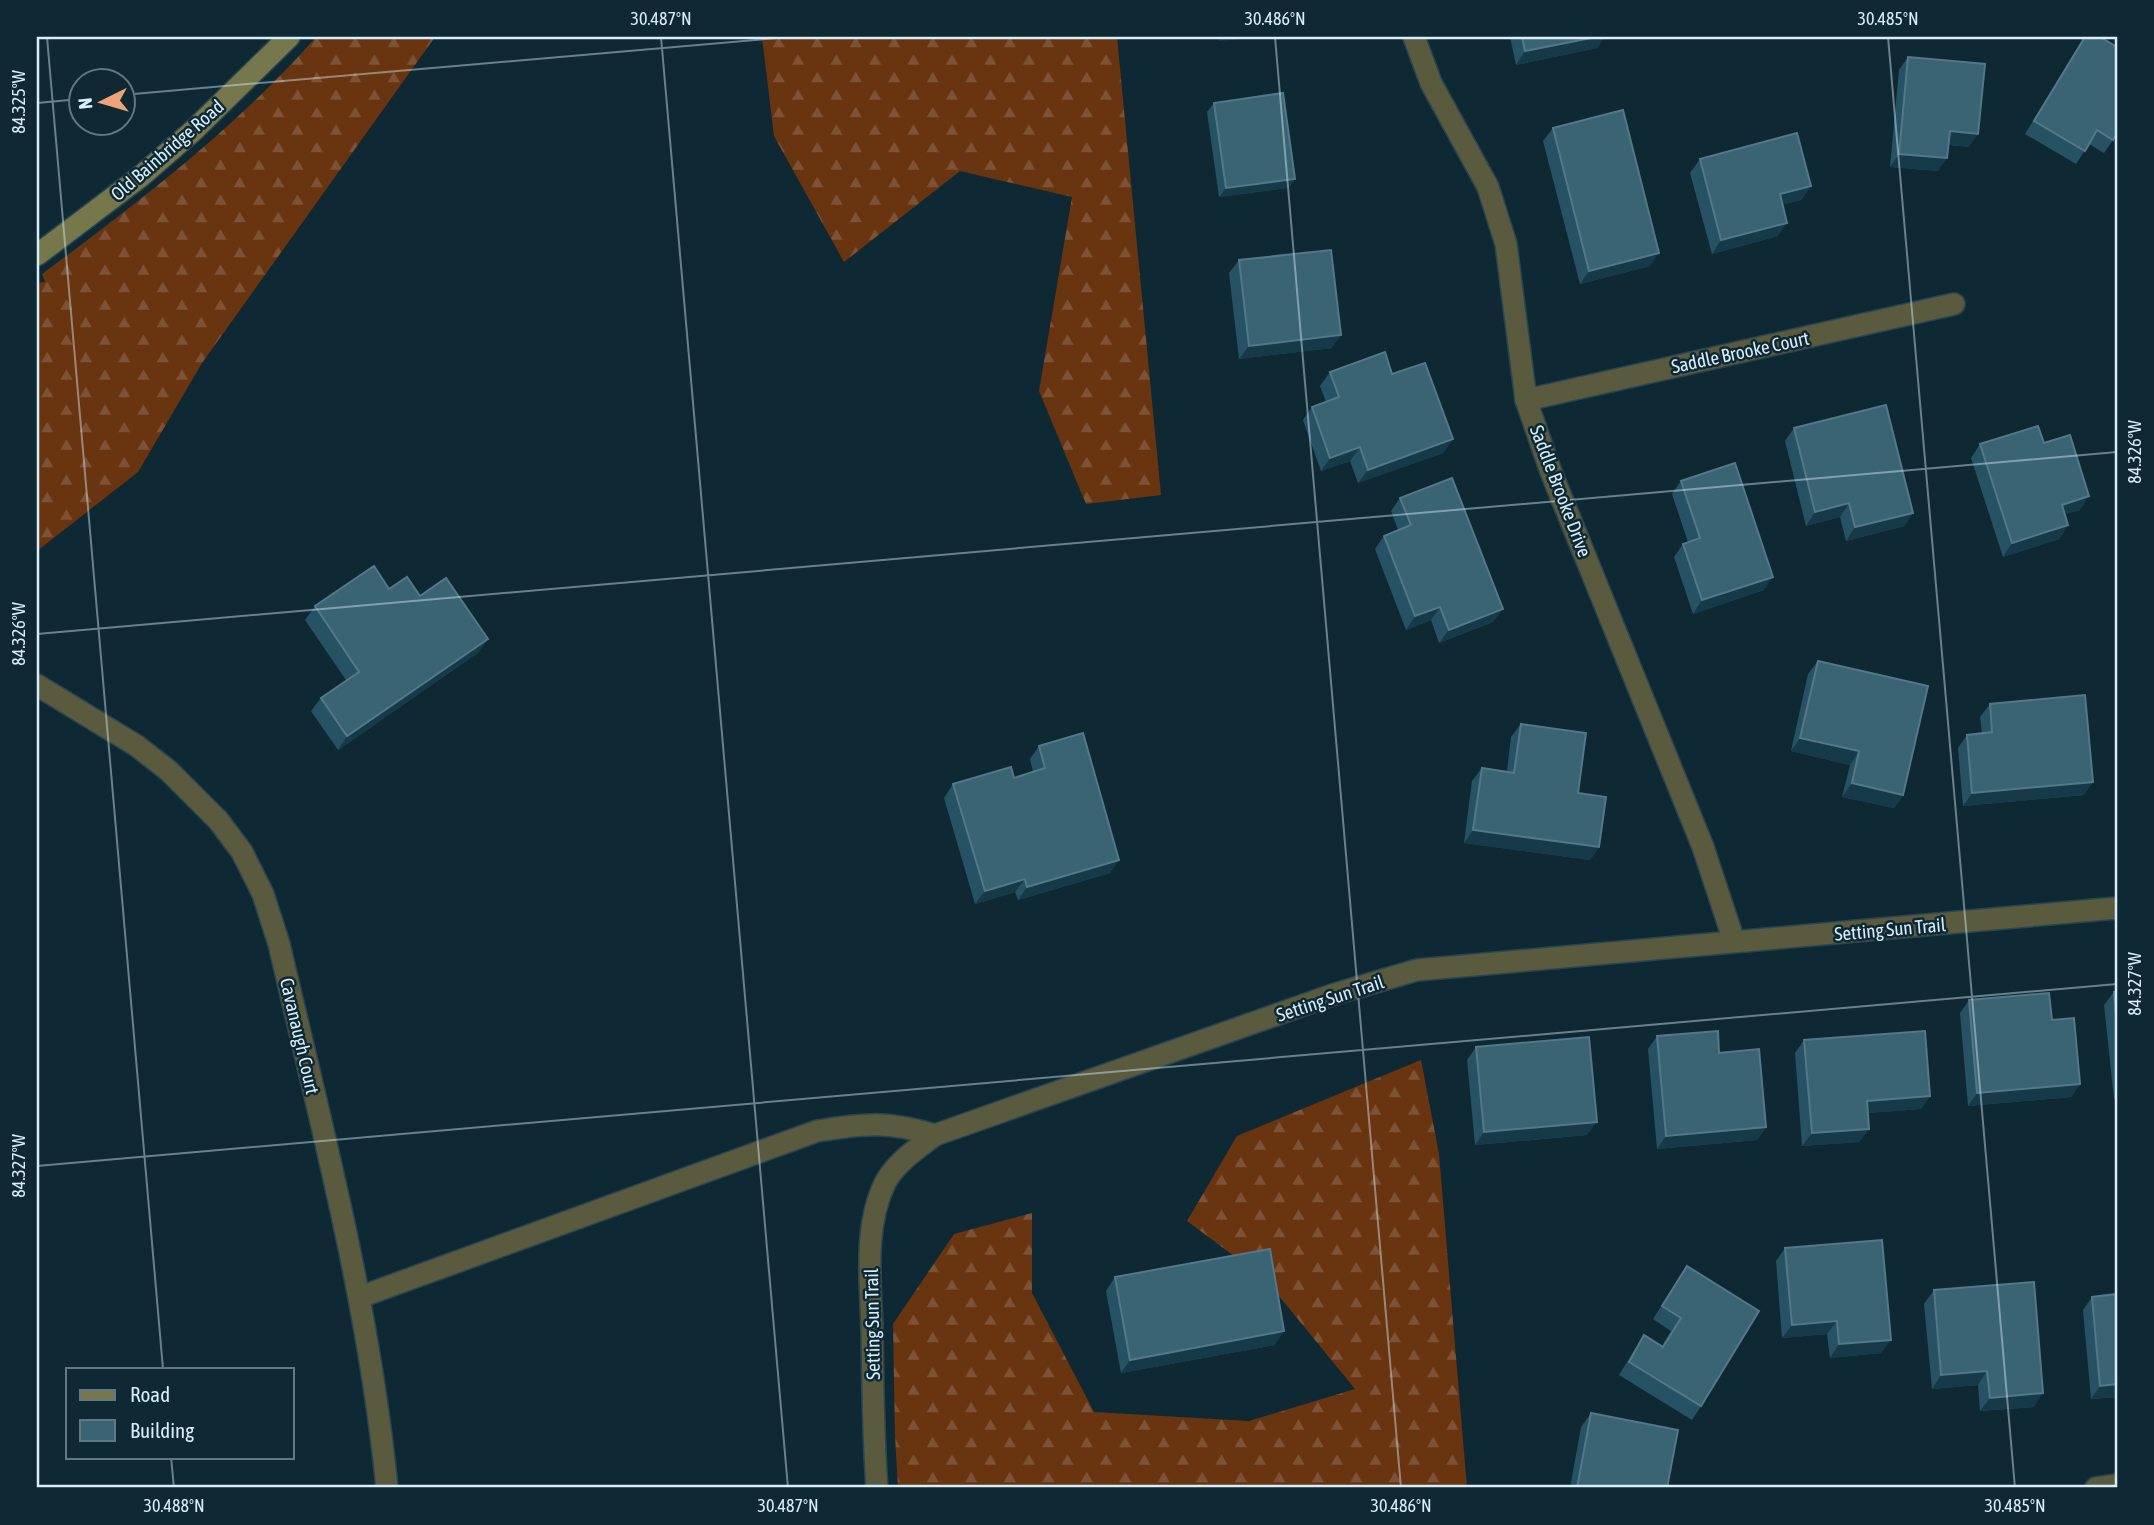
<svg xmlns="http://www.w3.org/2000/svg" width="2154" height="1525" viewBox="0 0 2154 1525" font-family="'Asap Condensed',sans-serif">
<defs>
<pattern id="forest-firs" width="22" height="20" patternUnits="userSpaceOnUse" patternTransform="scale(1.75)"><rect width="22" height="20" fill="#693410"/><path d="M5 1l3.5 6h-7zM16 11l3.5 6h-7z" fill="#7e5234"/></pattern>
</defs>
<rect width="100%" height="100%" fill="#0f2934"/>
<g fill="url(#forest-firs)">
<path d="M316 37H435L202 363 138 472 37 551V283L45 282 42 274C139 202 236 128 316 37Z"/>
<polygon points="762,37 1117,37 1161,495 1086,504 1039,391 1072,197 960,171 844,262 774,136"/>
<polygon points="1421,1060 1439,1154 1467,1488 898,1488 895,1436 893,1324 954,1234 1032,1213 1032,1293 1094,1412 1249,1421 1355,1389 1265,1279 1187,1221 1237,1136"/>
</g>
<g fill="none" stroke-linecap="round" stroke-linejoin="round">
<defs>
<g id="street">
<polyline points="1414,37 1431,83 1488,187 1506,244 1526,400 1551,472 1703,847 1734,941"/>
<polyline points="1526,400 1954,304"/>
<path d="M37 685 137 746 169 771 218 820 242 852 263 894 279 944C321 1124 369 1304 387 1488"/>
<path d="M360 1297 817 1131C866 1123 888 1121 935 1135"/>
<path d="M877 1488C873 1436 873 1384 872 1332 871 1284 863 1228 885 1183 896 1162 917 1149 935 1135L1335 994 1417 970 2117 908"/>
<polyline points="2096,1488 2117,1485"/>
</g>
<polyline id="secondary" points="37,255 140,177 194,130 289,37"/>
</defs>
<use href="#street" stroke="#2b4550" stroke-width="24"/>
<use href="#secondary" stroke="#2b4550" stroke-width="24"/>
<use href="#street" stroke="#595a3e" stroke-width="21"/>
<use href="#secondary" stroke="#76774a" stroke-width="21"/>
</g>
<g fill="#275264">
<polygon points="1510,37 1604,37 1597,48 1516,65"/>
<polygon points="2084,37 2100,37 2113,140 2104,153 2089,144 2076,164 2025,134"/>
<polygon points="1908,57 1969,147 1949,145 1938,171 1890,167 1899,70"/>
<polygon points="1214,103 1295,179 1288,188 1219,197 1207,112"/>
<polygon points="1553,128 1650,266 1580,284 1543,141"/>
<polygon points="1700,159 1811,186 1801,200 1783,204 1778,236 1712,254 1690,173"/>
<polygon points="1239,260 1332,348 1239,359 1229,273"/>
<polygon points="1330,372 1392,374 1453,439 1443,453 1358,483 1350,461 1321,471 1303,420 1312,407 1326,402 1320,386"/>
<polygon points="1794,428 1913,513 1904,526 1846,541 1840,517 1806,526 1785,441"/>
<polygon points="2044,443 2080,510 2065,514 2068,525 2059,539 2003,557 1971,458 1980,444"/>
<polygon points="1681,481 1764,590 1693,614 1674,557 1683,544 1688,542 1672,494"/>
<polygon points="1400,498 1493,622 1439,643 1431,620 1406,630 1375,549 1384,536 1398,530 1391,511"/>
<polygon points="389,589 420,596 479,652 338,750 311,711 321,698 346,680 305,620 315,606"/>
<polygon points="1818,661 1903,795 1894,808 1842,797 1850,765 1791,751 1808,674"/>
<polygon points="2117,696 2117,724 2115,699"/>
<polygon points="1990,704 2084,795 1963,806 1958,748 1967,735 1982,733 1980,717"/>
<polygon points="1521,724 1578,793 1599,847 1590,860 1464,843 1472,781 1482,768 1507,771 1511,737"/>
<polygon points="1039,746 1110,873 1018,900 1015,892 975,904 944,798 953,784 1014,778 1033,772 1030,759"/>
<polygon points="2117,991 2117,1099 2114,1099 2104,1005 2114,992"/>
<polygon points="1969,1000 2052,1020 2080,1084 2071,1097 1968,1106 1960,1013"/>
<polygon points="1657,1036 1719,1053 1766,1127 1757,1140 1657,1149 1648,1049"/>
<polygon points="1804,1040 1930,1096 1921,1109 1867,1113 1869,1129 1859,1142 1802,1146 1795,1053"/>
<polygon points="1476,1047 1587,1135 1475,1145 1467,1060"/>
<polygon points="1785,1248 1881,1353 1830,1358 1827,1334 1782,1338 1776,1261"/>
<polygon points="1687,1266 1701,1406 1692,1420 1619,1375 1644,1335 1662,1346 1671,1331 1653,1319"/>
<polygon points="1115,1277 1275,1345 1121,1373 1106,1291"/>
<polygon points="1934,1290 2034,1407 1980,1411 1978,1385 1932,1389 1924,1304"/>
<polygon points="2117,1294 2117,1397 2091,1399 2083,1310 2092,1297"/>
<polygon points="1591,1413 1667,1488 1570,1488 1581,1427"/>
</g>
<g fill="#163a4a">
<polygon points="1221,37 1269,37 1218,41"/>
<polygon points="1596,37 1604,37 1597,48 1516,65 1525,51"/>
<polygon points="1950,131 1978,134 1969,147 1941,144"/>
<polygon points="1899,154 1947,158 1938,171 1890,167"/>
<polygon points="1295,179 1288,188 1219,197 1226,188"/>
<polygon points="1811,186 1801,200 1771,208 1780,194"/>
<polygon points="1787,223 1778,236 1712,254 1721,240"/>
<polygon points="1659,253 1650,266 1580,284 1589,271"/>
<polygon points="1341,335 1332,348 1239,359 1249,346"/>
<polygon points="1453,439 1443,453 1358,483 1368,470"/>
<polygon points="1360,447 1350,461 1321,471 1330,458"/>
<polygon points="2089,496 2080,510 2053,518 2062,505"/>
<polygon points="1849,503 1840,517 1806,526 1815,512"/>
<polygon points="1913,513 1904,526 1846,541 1855,527"/>
<polygon points="2068,525 2059,539 2003,557 2012,543"/>
<polygon points="1773,577 1764,590 1693,614 1702,600"/>
<polygon points="1440,607 1431,620 1406,630 1415,616"/>
<polygon points="1503,609 1493,622 1439,643 1449,630"/>
<polygon points="488,639 479,652 338,750 347,736"/>
<polygon points="1800,738 1859,751 1850,765 1791,751"/>
<polygon points="2093,782 2084,795 1963,806 1972,793"/>
<polygon points="1852,783 1903,795 1894,808 1842,797"/>
<polygon points="1473,830 1599,847 1590,860 1464,843"/>
<polygon points="1119,860 1110,873 1018,900 1027,887"/>
<polygon points="1025,879 1015,892 975,904 985,891"/>
<polygon points="2080,1084 2071,1097 1968,1106 1977,1093"/>
<polygon points="1930,1096 1921,1109 1857,1114 1867,1101"/>
<polygon points="1597,1122 1587,1135 1475,1145 1484,1132"/>
<polygon points="1766,1127 1757,1140 1657,1149 1666,1136"/>
<polygon points="1869,1129 1859,1142 1802,1146 1812,1133"/>
<polygon points="1837,1321 1827,1334 1782,1338 1792,1325"/>
<polygon points="1284,1331 1275,1345 1121,1373 1130,1360"/>
<polygon points="1891,1340 1881,1353 1830,1358 1839,1344"/>
<polygon points="1987,1371 1978,1385 1932,1389 1941,1375"/>
<polygon points="2117,1384 2117,1397 2091,1399 2100,1386"/>
<polygon points="2043,1393 2034,1407 1980,1411 1990,1398"/>
</g>
<g fill="#3a6374" stroke="#537889" stroke-width="2">
<polygon points="1522,37 1596,37 1525,51"/>
<polygon points="2085,37 2100,37 2117,47 2117,133 2113,140 2097,130 2085,151 2034,121"/>
<polygon points="1908,57 1985,64 1978,134 1950,131 1947,158 1899,154"/>
<polygon points="1283,93 1295,179 1226,188 1214,103"/>
<polygon points="1623,110 1659,253 1589,271 1553,128"/>
<polygon points="1797,133 1811,186 1780,194 1787,223 1721,240 1700,159"/>
<polygon points="1331,250 1341,335 1249,346 1239,260"/>
<polygon points="1385,352 1392,374 1425,363 1453,439 1368,470 1360,447 1330,458 1312,407 1339,397 1330,372"/>
<polygon points="1886,405 1913,513 1855,527 1849,503 1815,512 1794,428"/>
<polygon points="2038,426 2044,443 2070,435 2089,496 2062,505 2068,525 2012,543 1980,444"/>
<polygon points="1735,463 1773,577 1702,600 1683,544 1700,538 1681,481"/>
<polygon points="1452,478 1503,609 1449,630 1440,607 1415,616 1384,536 1411,525 1400,498"/>
<polygon points="374,566 389,589 407,577 420,596 446,578 488,639 347,736 321,698 359,672 315,606"/>
<polygon points="1818,661 1928,686 1903,795 1852,783 1859,751 1800,738"/>
<polygon points="2085,695 2093,782 1972,793 1967,735 1992,732 1990,704"/>
<polygon points="1521,724 1586,733 1578,793 1606,797 1599,847 1473,830 1482,768 1514,773"/>
<polygon points="1083,733 1119,860 1027,887 1025,879 985,891 953,784 1011,767 1014,778 1045,768 1039,746"/>
<polygon points="2117,991 2117,1027 2114,992"/>
<polygon points="2049,993 2052,1020 2074,1018 2080,1084 1977,1093 1969,1000"/>
<polygon points="1718,1031 1719,1053 1759,1049 1766,1127 1666,1136 1657,1036"/>
<polygon points="1925,1031 1930,1096 1867,1101 1869,1129 1812,1133 1804,1040"/>
<polygon points="1589,1037 1597,1122 1484,1132 1476,1047"/>
<polygon points="1882,1240 1891,1340 1839,1344 1837,1321 1792,1325 1785,1248"/>
<polygon points="1270,1249 1284,1331 1130,1360 1115,1277"/>
<polygon points="1687,1266 1759,1311 1701,1406 1629,1362 1644,1335 1663,1347 1681,1318 1662,1306"/>
<polygon points="2034,1282 2043,1393 1990,1398 1987,1371 1941,1375 1934,1290"/>
<polygon points="2117,1294 2117,1384 2100,1386 2092,1297"/>
<polygon points="1591,1413 1678,1430 1667,1488 1577,1488"/>
</g>
<path fill="none" stroke="#d8eefa" stroke-width="2" stroke-opacity="0.45" d="M47 37 163 1369M661 37 788 1488M1275 37 1401 1488M1888 37 2015 1488M122 95 789 37M37 103 80 99M37 634 2117 452M37 1166 2117 984M171 1457 174 1488"/>
<g text-anchor="middle" dominant-baseline="central" stroke-width="5" stroke-linejoin="round" paint-order="stroke">
<g font-size="19" fill="#d8eefa" stroke="#0f2934">
<text transform="translate(167 150) rotate(-41)">Old Bainbridge Road</text>
<text transform="translate(1740 352) rotate(-12)">Saddle Brooke Court</text>
<text transform="translate(1561 491) rotate(69)">Saddle Brooke Drive</text>
<text transform="translate(1890 929) rotate(-5)">Setting Sun Trail</text>
<text transform="translate(1330 998) rotate(-18)">Setting Sun Trail</text>
<text transform="translate(300 1036) rotate(77)">Cavanaugh Court</text>
<text transform="translate(872 1324) rotate(-91)">Setting Sun Trail</text>
</g>
</g>
<rect width="2154" height="1525" fill="none" stroke="#0f2934" stroke-width="77"/>
<rect x="66" y="1368" width="228" height="91" fill="#0f2934" stroke="#5f7883" stroke-width="2"/>
<rect x="80" y="1390" width="35" height="10" fill="#76774a" stroke="#5f7883" stroke-width="2"/>
<text x="130" y="1402" font-size="21" fill="#d8eefa">Road</text>
<rect x="80" y="1420" width="35" height="21" fill="#3a6374" stroke="#5f7883" stroke-width="2"/>
<text x="130" y="1438" font-size="21" fill="#d8eefa">Building</text>
<g transform="translate(102 102) rotate(265)"><circle r="33" fill="#0f2934" stroke="#5f7883" stroke-width="2"/>
<path d="M0-5L12 26L0 18L-12 26Z" fill="#efa378"/>
<text y="-10" font-size="19" font-weight="bold" text-anchor="middle" fill="#d8eefa">N</text>
</g>
<rect x="38" y="38" width="2078" height="1448" fill="none" stroke="#d8eefa" stroke-width="2.5"/>
<g font-size="18" text-anchor="middle" fill="#d8eefa">
<text x="661" y="25">30.487°N</text>
<text x="1275" y="25">30.486°N</text>
<text x="1888" y="25">30.485°N</text>
<text transform="translate(19 102) rotate(-90)" y="6">84.325°W</text>
<text transform="translate(2135 452) rotate(-90)" y="6">84.326°W</text>
<text transform="translate(19 634) rotate(-90)" y="6">84.326°W</text>
<text transform="translate(2135 984) rotate(-90)" y="6">84.327°W</text>
<text transform="translate(19 1166) rotate(-90)" y="6">84.327°W</text>
<text x="174" y="1512">30.488°N</text>
<text x="788" y="1512">30.487°N</text>
<text x="1401" y="1512">30.486°N</text>
<text x="2015" y="1512">30.485°N</text>
</g>
</svg>
